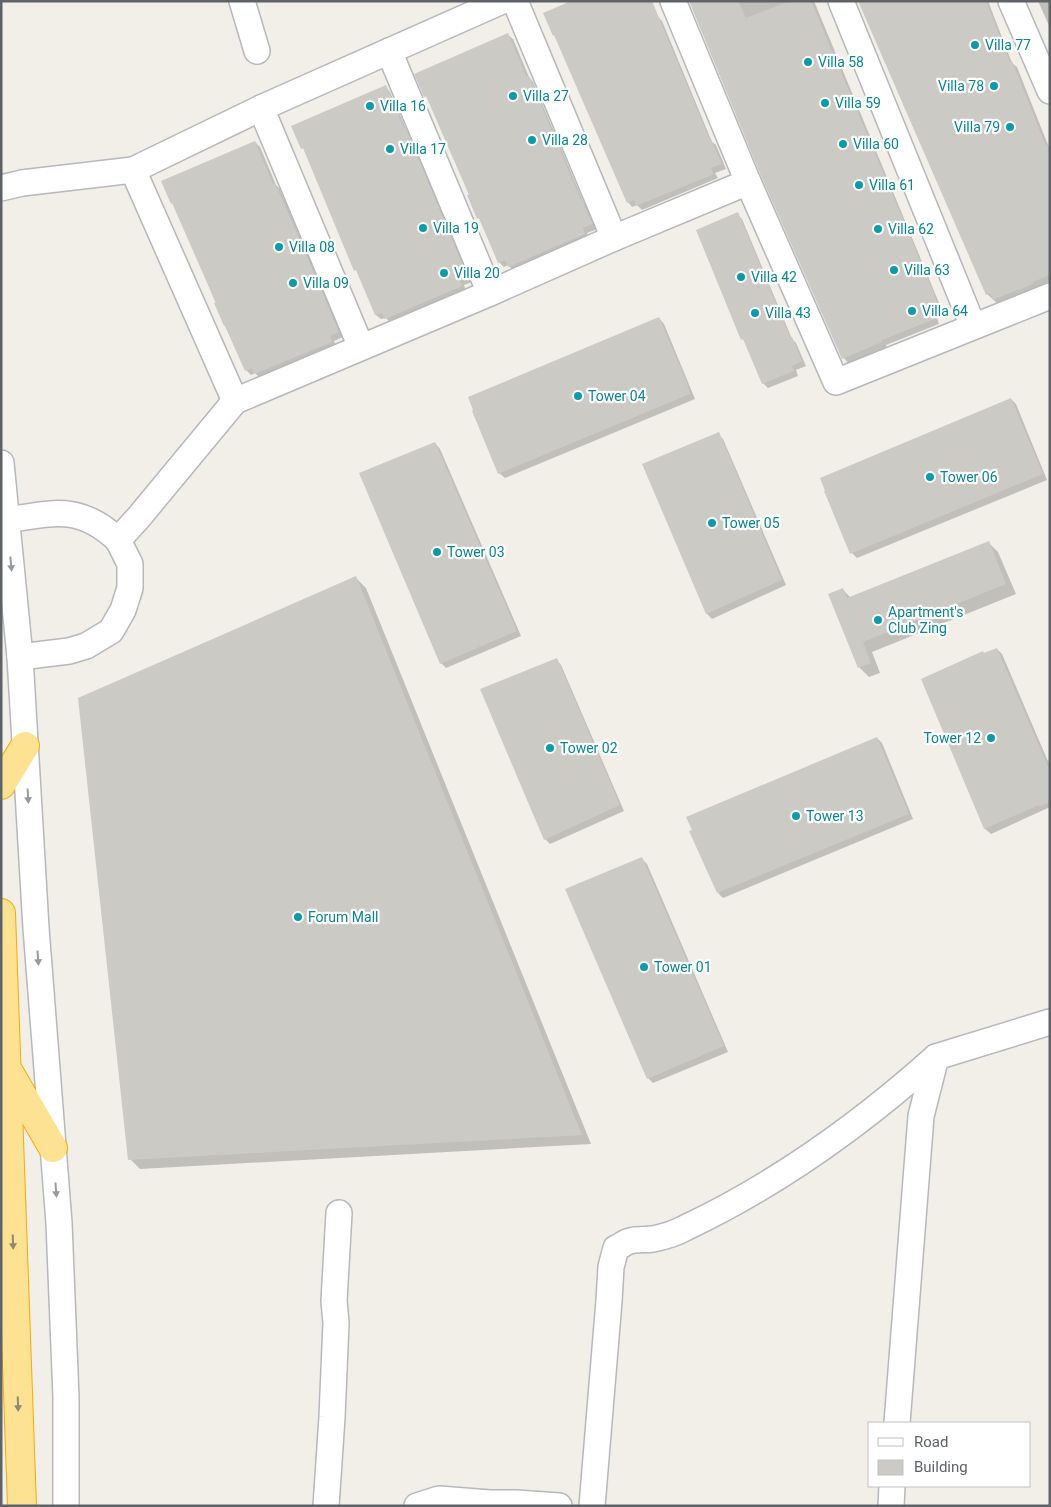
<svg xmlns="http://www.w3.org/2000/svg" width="1051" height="1507" viewBox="0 0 1051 1507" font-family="Roboto,sans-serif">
<rect width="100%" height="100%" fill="#f1efe8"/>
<g fill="#0003">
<polygon points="690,1 814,1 944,315 937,318 939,324 886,345 886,347 848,363 844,358"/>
<polygon points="859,1 988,1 1012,63 1017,67 1050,150 1050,281 1036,287 1037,289 999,305 987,294"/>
<polygon points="1038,1 1050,1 1050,28"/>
<polygon points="658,17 662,21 712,142 716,145 726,169 715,173 718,178 642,210 637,205 632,207 628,202"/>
<polygon points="508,35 513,39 529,77 533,82 584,203 587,206 597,229 587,233 589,239 514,271 508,265 504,267 499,262 469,196 470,196 446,138 416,74"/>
<polygon points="386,87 390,92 407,131 410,134 472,282 464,285 466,291 391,323 386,318 381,319 376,315 323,191"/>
<polygon points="255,142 260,147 276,185 280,189 343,337 334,341 336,346 260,378 255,373 251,375 246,370 225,325 192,246"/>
<polygon points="737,214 742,219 792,339 796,343 806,366 796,370 798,376 768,388 763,383 746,343 743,339"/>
<polygon points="659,318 664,324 695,399 505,478 499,473"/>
<polygon points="1011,399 1016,404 1047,480 857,558 852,553"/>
<polygon points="718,434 723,439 786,585 712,619 707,614"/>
<polygon points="435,443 440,449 521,636 446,668 441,663"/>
<polygon points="988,542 998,552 1016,594 872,652 880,673 869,677 859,667 843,590 851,598"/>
<polygon points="356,578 366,588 591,1144 140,1169 130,1159"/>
<polygon points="997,649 1002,654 1050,766 1050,807 991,834 985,829 922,680"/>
<polygon points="556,659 561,665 624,811 550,844 545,839"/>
<polygon points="877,738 882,743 913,819 723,898 718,893"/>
<polygon points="642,859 647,864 728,1052 653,1083 648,1078"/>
</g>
<g fill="#cccac5">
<polygon points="571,1 652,1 710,140 711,139 722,164 711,168 714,174 636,206 634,200 627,203 554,35 553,36 543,13"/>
<polygon points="689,1 738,1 746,18 790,1 811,1 931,286 940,310 933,313 935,319 882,340 882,342 842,359 761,176"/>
<polygon points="858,1 986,1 1010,62 1012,61 1046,146 1050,145 1050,275 1033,282 1033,284 1019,290 1019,289 993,300 990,293 986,295"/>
<polygon points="508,33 526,76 529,76 581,200 582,200 593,224 583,228 585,234 508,267 505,260 498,263 479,218 477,219 467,195 469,195 426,96 424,97 414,74"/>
<polygon points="386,85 404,128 406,128 468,277 460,281 462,286 385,319 382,313 375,315 356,270 354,271 303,148 301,149 291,126"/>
<polygon points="255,141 273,184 275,183 294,226 339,332 330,336 332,342 254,374 252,368 245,371 225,326 224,326 214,303 216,303 172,203 171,204 161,181"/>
<polygon points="738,212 790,337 792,337 802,361 792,366 794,371 762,384 743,339 741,340 696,230"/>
<polygon points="659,317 687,383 690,394 498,474 472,411 473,410 468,397"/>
<polygon points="1011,398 1043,474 850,554 824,491 825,491 820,478"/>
<polygon points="719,432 782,580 706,614 642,464"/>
<polygon points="435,442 517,631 440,664 359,473"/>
<polygon points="989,541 1006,584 863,642 871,663 858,668 828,594 843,588 847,598"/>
<polygon points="356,576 582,1135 128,1160 78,698"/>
<polygon points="997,648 1050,771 1050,802 1039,807 1039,805 984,829 921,679 983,651 984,653"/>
<polygon points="557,658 620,805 544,840 480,689"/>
<polygon points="877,737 909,814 717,893 689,831 692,830 686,817"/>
<polygon points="642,857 724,1046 647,1079 565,889"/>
</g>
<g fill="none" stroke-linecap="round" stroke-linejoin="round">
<defs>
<g id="minor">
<polyline points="242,1 257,51"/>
<polyline points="515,1 614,238"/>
<polyline points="673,1 748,182"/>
<polyline points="841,1 973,326"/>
<polyline points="1011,1 1050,91"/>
<polyline points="389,51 490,293"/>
<polyline points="261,108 361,347"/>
<polyline points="133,170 235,401"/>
<polyline points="1,188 22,183 133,170 261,108 502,1"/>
<polyline points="1,463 20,657 36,928 59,1223 66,1397 66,1506"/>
<path d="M7 520C54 513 79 504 118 540L139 517 235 401 490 293 614 238 748 182 836 382 1050 296"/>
<polyline points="20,657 69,651 86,646 111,631 123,610 130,588 130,564 118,540"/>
<polyline points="897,1423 921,1116 936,1057 1050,1022"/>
<polyline points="326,1506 332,1417 336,1323 334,1301 339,1213"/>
<polyline points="417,1506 439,1499 490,1503 516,1503 559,1506"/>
<path d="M592 1506 609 1301 611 1267 616 1248C621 1246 625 1242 630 1241 637 1239 645 1240 653 1239 663 1237 676 1233 685 1228 776 1185 861 1124 936 1057"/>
<polyline points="891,1506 892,1486"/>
</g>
<g id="highway">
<polyline points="1,785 25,746"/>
<polyline points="1,913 22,1506"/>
<polyline points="9,1072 53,1148"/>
</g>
</defs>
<use href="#minor" stroke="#b5b8bc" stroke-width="28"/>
<use href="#highway" stroke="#f9ab00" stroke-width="30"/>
<use href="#minor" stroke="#fff" stroke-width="25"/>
<use href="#highway" stroke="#fde293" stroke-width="28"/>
</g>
<defs><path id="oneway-solid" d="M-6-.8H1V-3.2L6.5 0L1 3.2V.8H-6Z" transform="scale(1.25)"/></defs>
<g fill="#979a9d">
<use href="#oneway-solid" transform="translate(11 564) rotate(85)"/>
<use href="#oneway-solid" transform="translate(28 796) rotate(87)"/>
<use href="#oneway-solid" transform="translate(38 958) rotate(86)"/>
<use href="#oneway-solid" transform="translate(56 1190) rotate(86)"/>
</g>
<g fill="#8e8975">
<use href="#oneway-solid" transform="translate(13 1242) rotate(88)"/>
<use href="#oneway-solid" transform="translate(18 1404) rotate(88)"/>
</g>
<g fill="#0f9aa8" stroke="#fff" stroke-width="2">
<circle cx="975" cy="45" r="5"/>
<circle cx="808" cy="62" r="5"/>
<circle cx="994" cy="86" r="5"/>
<circle cx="513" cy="96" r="5"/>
<circle cx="825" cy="103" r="5"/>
<circle cx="370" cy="106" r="5"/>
<circle cx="1010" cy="127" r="5"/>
<circle cx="532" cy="140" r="5"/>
<circle cx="843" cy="144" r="5"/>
<circle cx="390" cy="149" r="5"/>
<circle cx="859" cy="185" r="5"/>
<circle cx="423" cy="228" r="5"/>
<circle cx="878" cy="229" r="5"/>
<circle cx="279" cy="247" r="5"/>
<circle cx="894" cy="270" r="5"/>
<circle cx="444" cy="273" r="5"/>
<circle cx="741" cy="277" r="5"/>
<circle cx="293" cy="283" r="5"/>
<circle cx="912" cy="311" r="5"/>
<circle cx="755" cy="313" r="5"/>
<circle cx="578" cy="396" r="5"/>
<circle cx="930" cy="477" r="5"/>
<circle cx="712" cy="523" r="5"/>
<circle cx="437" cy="552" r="5"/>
<circle cx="878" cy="620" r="5"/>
<circle cx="991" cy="738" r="5"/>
<circle cx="550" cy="748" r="5"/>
<circle cx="796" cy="816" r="5"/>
<circle cx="298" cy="917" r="5"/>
<circle cx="644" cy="967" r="5"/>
</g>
<g text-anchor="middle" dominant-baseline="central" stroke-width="4.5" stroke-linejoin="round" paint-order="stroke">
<g font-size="14" fill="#0d838f" stroke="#fff" text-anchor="start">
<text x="985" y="45">Villa 77</text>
<text x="818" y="62">Villa 58</text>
<text x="984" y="86" text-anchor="end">Villa 78</text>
<text x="523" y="96">Villa 27</text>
<text x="835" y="103">Villa 59</text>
<text x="380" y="106">Villa 16</text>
<text x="1000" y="127" text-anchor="end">Villa 79</text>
<text x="542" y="140">Villa 28</text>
<text x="853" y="144">Villa 60</text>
<text x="400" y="149">Villa 17</text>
<text x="869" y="185">Villa 61</text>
<text x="433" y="228">Villa 19</text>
<text x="888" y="229">Villa 62</text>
<text x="289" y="247">Villa 08</text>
<text x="904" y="270">Villa 63</text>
<text x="454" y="273">Villa 20</text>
<text x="751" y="277">Villa 42</text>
<text x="303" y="283">Villa 09</text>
<text x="922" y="311">Villa 64</text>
<text x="765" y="313">Villa 43</text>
<text x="588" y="396">Tower 04</text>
<text x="940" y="477">Tower 06</text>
<text x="722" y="523">Tower 05</text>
<text x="447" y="552">Tower 03</text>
<text x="888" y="612">Apartment's<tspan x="888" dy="16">Club Zing</tspan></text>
<text x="981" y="738" text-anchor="end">Tower 12</text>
<text x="560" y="748">Tower 02</text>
<text x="806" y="816">Tower 13</text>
<text x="308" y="917">Forum Mall</text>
<text x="654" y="967">Tower 01</text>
</g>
</g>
<rect width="1051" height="1507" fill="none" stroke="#5f6368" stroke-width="5"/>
<rect x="868" y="1422" width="162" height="65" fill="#ffffff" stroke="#bfc1c3"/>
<rect x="878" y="1438" width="25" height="8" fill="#ffffff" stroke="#bfc1c3"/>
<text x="914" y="1447" font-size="15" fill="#5f6368">Road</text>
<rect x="878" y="1460" width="25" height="15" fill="#cccac5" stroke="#bfc1c3"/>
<text x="914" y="1472" font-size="15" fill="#5f6368">Building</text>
</svg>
